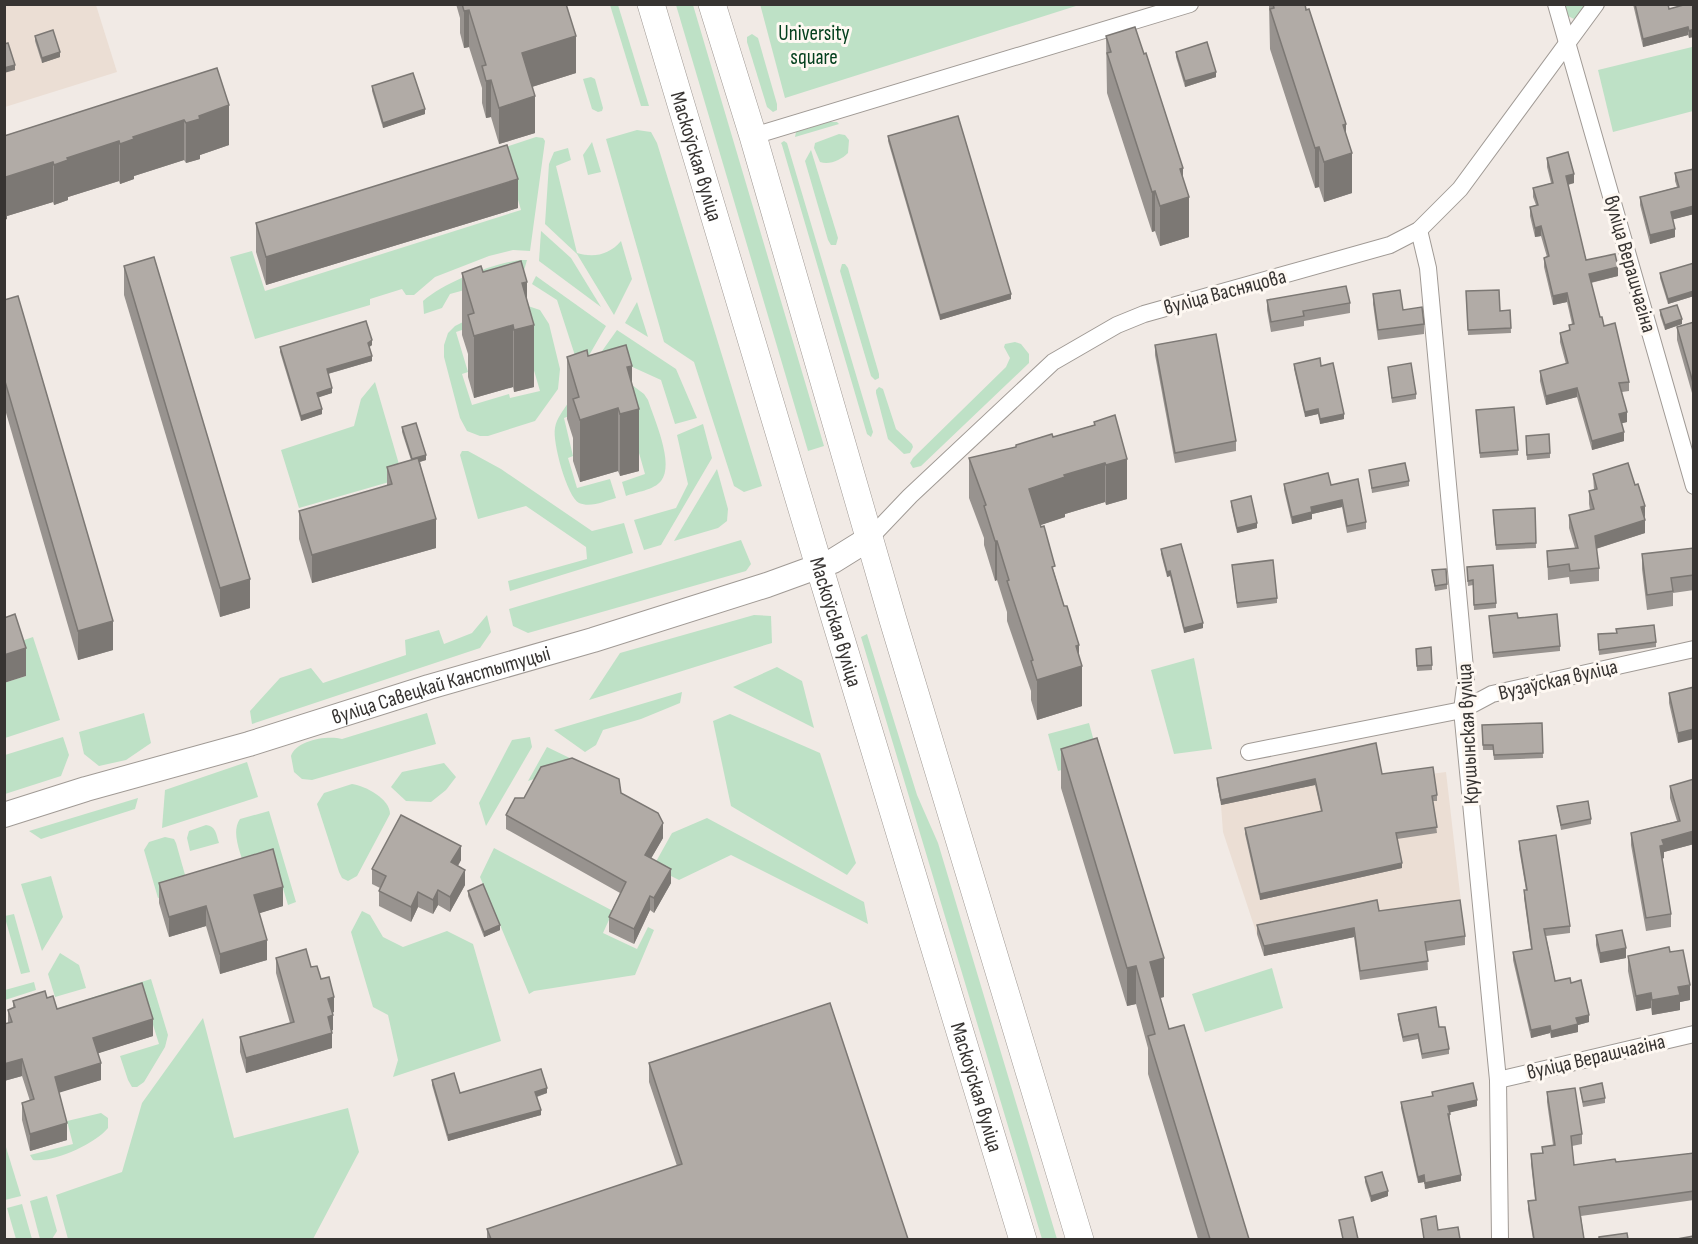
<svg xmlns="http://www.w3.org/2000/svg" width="1698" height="1244" viewBox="0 0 1698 1244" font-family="'Sofia Sans Condensed',sans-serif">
<rect width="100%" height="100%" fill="#f1eae5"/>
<g fill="#ebded4">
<polygon points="5,5 96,5 117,72 5,107"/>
<polygon points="1446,772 1461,902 1390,914 1382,931 1264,956 1223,832 1221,805 1217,784 1381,774 1408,777"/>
</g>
<g fill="#bee1c6">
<polygon points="760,4 1079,4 1079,5 785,98"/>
<polygon points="610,5 618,5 649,106 641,106"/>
<polygon points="676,5 693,5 824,446 808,451"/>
<polygon points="1564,5 1592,5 1576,20 1568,16"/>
<polygon points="752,34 758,38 777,104 777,110 773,112 767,107 747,42 747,37"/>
<polygon points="1692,47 1694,54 1693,111 1613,132 1598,70"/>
<polygon points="591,77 595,79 603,108 602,111 598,112 592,109 583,79"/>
<polygon points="829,122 837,122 839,124 795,137 796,132"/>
<polygon points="637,130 651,132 657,143 762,486 744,492 734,486 694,362 664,342 606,139"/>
<path d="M839 134 845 135 849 140 848 153C841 160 830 165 820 162L814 148 815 143Z"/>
<polygon points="536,137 543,138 545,141 530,251 513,250 489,256 435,277 414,295 406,295 402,289 370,299 370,305 255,339 230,257 252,251 265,291 521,210 503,148"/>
<polygon points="784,141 787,143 873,432 871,437 867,434 782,145 781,143"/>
<polygon points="592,142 601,172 588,175 583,155"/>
<path d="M568 148 571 160 556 166 577 253C594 258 609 255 621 241L632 279 614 315 577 254 545 224 549 164 554 152Z"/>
<polygon points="811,150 838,238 836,245 831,245 828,240 805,161"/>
<polygon points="541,231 571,258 601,307 539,261"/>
<path d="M520 260H527L523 274 450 294 442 308 424 314 423 301C445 282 492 264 520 260Z"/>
<polygon points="842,264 845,264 848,268 879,374 879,378 875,380 871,376 840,271"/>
<polygon points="536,276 606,326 580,371 557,300 532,284"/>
<polygon points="637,302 648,337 625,323"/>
<polygon points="525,305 540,310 549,324 560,369 558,389 535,421 488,436 480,436 467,431 460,418 444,357 444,345 448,333 455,326 463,322 483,323 456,332 468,372 462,374 472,405 509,394 510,398 540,391 528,350"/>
<polygon points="617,330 676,369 697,418 675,424 661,380 617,360 590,368"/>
<polygon points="1015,342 1021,344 1029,354 1029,363 921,466 913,468 910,463 913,458 1006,367 1010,358 1004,347 1005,344"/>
<polygon points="375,382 403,478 299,508 281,450 354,426 361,399"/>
<path d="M632 385 644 394 648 400C654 419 675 464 661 481 654 490 636 492 626 496L622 482 645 474 633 432Z"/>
<polygon points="879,387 883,389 896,429 912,444 913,447 910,453 904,454 888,439 876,393 876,390"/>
<path d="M568 403 583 411 564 418 573 456 568 458 577 488 610 479 616 498C605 501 591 508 579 503 567 497 552 441 555 428 556 419 563 411 568 403Z"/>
<polygon points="703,424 712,458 661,545 644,550 634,520 676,508 688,484 677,435"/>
<polygon points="462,451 468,451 501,469 592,531 624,523 633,553 510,591 508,581 587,559 586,547 526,506 478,519 460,455"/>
<polygon points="717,469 728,509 727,521 718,528 674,541"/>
<polygon points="741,540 751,564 746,571 528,633 513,626 509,609"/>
<polygon points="487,615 491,632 480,648 252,724 250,711 280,678 311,668 323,683 406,655 405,640 439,630 444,644 472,633"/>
<polygon points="754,615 771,616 772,643 589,700 620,653"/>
<polygon points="867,634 917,795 938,843 1057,1239 1042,1239 861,637"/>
<polygon points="33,637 60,720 5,738 4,683 26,676 15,643"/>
<polygon points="1194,658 1212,749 1174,754 1151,670"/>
<polygon points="777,667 802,681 814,728 733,687"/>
<polygon points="682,692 680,703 641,719 603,730 596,745 585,752 554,730"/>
<polygon points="144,713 151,743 126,760 99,766 84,754 79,732"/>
<path d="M427 713 436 744 312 780 302 779 294 772 291 756C296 740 328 735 342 739Z"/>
<polygon points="730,714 820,753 856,863 847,875 731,806 713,721"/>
<polygon points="1089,723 1099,760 1058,771 1048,734"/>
<polygon points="63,737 69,755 61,776 5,794 5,755"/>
<polygon points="530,737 532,747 486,826 479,803 512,740"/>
<polygon points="547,747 611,778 571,767 528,781"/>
<polygon points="247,762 258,797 162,828 165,790"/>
<polygon points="444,763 456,777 446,790 431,802 406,801 391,787 402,772"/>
<path d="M352 784C366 786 390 799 390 814L357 876 348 881 342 878 339 872 317 804 324 793Z"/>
<polygon points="138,798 135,809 41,839 29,831"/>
<path d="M269 811 296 902 288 905 275 862 246 871C242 856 230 833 240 819Z"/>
<polygon points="707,818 864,902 868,924 731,855 679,880 653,867 672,833"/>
<path d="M206 825C216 826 216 834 219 843L190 851 187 838 189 831Z"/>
<polygon points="165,837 174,839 176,843 189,889 158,898 144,850 149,842"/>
<polygon points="494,848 613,911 603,933 637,949 648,927 654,930 635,975 534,991 529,994 480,877"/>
<polygon points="51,876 63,917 42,951 21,884"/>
<polygon points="362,911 370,915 383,937 403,947 447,931 473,944 501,1041 393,1077 398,1060 388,1015 373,1007 351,932"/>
<polygon points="14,914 30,972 21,974 5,918 5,916"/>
<polygon points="60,953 79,965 86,988 55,997 48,974"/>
<polygon points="1272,968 1283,1008 1205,1032 1192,994"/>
<polygon points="151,979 168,1035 165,1047 144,1082 137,1087 132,1087 128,1080 120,1056 159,1044 144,996 60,1021 56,1009"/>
<polygon points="34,982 36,990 5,1000 5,990"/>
<polygon points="203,1018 234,1138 348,1108 359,1152 313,1239 68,1239 56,1195 122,1172 142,1103"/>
<path d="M101 1113 108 1118V1128C95 1144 53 1163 33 1160L30 1155 73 1144 67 1121Z"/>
<polygon points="5,1144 21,1196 5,1200 4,1199"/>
<polygon points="47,1196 57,1231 52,1239 40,1239 30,1201"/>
<polygon points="22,1204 32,1239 16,1239 7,1208"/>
</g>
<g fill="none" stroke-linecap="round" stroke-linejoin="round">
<defs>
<g id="minor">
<polyline points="1556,4 1694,486"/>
<polyline points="753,136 1190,4"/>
<polyline points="1419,230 1428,268 1466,679 1462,710 1498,1080 1500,1240"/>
<polyline points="870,538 910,496 1053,362 1117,325 1144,314 1390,245 1419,230 1460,189 1596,4"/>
<polyline points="1249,752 1462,710 1492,694 1694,649"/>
<polyline points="1498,1080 1694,1034"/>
</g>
<g id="secondary">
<path id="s1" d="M4 815 86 789 249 744 429 687 593 640 767 585 833 561 870 538"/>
</g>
<g id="primary">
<path id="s2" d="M651 4 819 566 1023 1240"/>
<polyline points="712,4 753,136 893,620 1080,1240"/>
</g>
</defs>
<use href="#minor" stroke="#a09a95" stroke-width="18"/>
<use href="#secondary" stroke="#a09a95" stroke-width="26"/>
<use href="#primary" stroke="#a09a95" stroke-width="28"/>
<use href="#minor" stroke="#fff" stroke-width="16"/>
<use href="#secondary" stroke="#fff" stroke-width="24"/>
<use href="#primary" stroke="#fff" stroke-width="27"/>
</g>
<g fill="#98938f">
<polygon points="456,4 566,4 576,73 532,87 535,133 499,144 491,117 486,118 482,103 482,88 469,47 464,48 460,33 460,18"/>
<polygon points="1269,4 1305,4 1346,135 1352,193 1324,202 1319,187 1315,188 1270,49"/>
<polygon points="1633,4 1668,4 1669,9 1694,4 1689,38 1688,35 1643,47"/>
<polygon points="35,36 60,57 42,63 35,41"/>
<polygon points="1106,36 1183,178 1189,237 1160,246 1155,231 1152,232 1107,93"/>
<polygon points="1176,52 1216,77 1185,87 1176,57"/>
<polygon points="217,68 229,145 200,155 200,159 186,163 184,160 134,176 134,179 120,184 119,181 68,197 68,200 54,205 53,202 7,216 7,219 4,220 4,136"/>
<polygon points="372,86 425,114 383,128 372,91"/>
<polygon points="888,136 1011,299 940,320 888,141"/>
<polygon points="1547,158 1574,183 1568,185 1586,260 1618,276 1591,283 1600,317 1629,382 1629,391 1622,392 1627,422 1622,423 1624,441 1592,450 1577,397 1546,405 1540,381 1540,371 1566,364 1560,342 1560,333 1569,331 1569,325 1572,324 1567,302 1553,305 1544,267 1544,258 1547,257 1541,236 1535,237 1530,216 1530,207 1536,205 1533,197 1533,188 1551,183 1547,167"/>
<polygon points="1675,173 1694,214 1673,219 1675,237 1650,244 1640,205 1640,197 1677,187 1675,181"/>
<polygon points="518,208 266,285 256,252 256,223"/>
<polygon points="1694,263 1694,296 1668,304 1660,278 1660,273"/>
<polygon points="124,266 250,608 220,617 124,295"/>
<polygon points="483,272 527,300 534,387 514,392 513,387 474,398 468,377 468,354 462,335 462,273"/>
<polygon points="1466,291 1500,311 1510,310 1511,333 1468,335"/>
<polygon points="1373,294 1403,310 1424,324 1424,334 1378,340 1373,304"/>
<polygon points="4,300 113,650 78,660 4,406"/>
<polygon points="1267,300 1350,303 1350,313 1304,321 1304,326 1271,332 1267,310"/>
<polygon points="1660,310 1682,324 1665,330 1660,315"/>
<polygon points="1694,322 1694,400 1677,340 1677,327"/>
<polygon points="372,345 369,347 372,361 328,374 332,393 318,397 322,414 301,421 280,352 280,347"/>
<polygon points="1155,345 1236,441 1236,451 1175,463 1155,355"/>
<polygon points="588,356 632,384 639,471 620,476 618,471 580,482 573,461 573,438 567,419 567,357"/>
<polygon points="1294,364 1321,366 1344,419 1320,424 1318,414 1305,417 1294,369"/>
<polygon points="1388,367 1416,394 1416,399 1392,403"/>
<polygon points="1476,410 1518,450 1518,455 1480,458"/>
<polygon points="1094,422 1127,499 1106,505 1105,502 1065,514 1065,517 1040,525 1079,656 1082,706 1037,720 1031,700 1031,691 1007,621 1007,612 997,580 995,581 984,545 984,538 969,498 969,458 1016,447 1016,445 1053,437 1094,425"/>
<polygon points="402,427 426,460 420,462 436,548 312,583 299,539 299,511 387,486 387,467 411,460 402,432"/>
<polygon points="1526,441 1550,453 1550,458 1527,460"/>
<polygon points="1369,470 1409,481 1409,486 1372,493"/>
<polygon points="1593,474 1645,519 1645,533 1596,549 1599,568 1599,581 1570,584 1569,577 1548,580 1547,551 1575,548 1569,528 1569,515 1590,510 1589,504 1589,491 1594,490"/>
<polygon points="1284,484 1331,485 1366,522 1366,529 1347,533 1342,507 1312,514 1312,519 1292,524 1284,490"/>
<polygon points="1231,501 1257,528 1237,533 1231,506"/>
<polygon points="1535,508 1536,548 1496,550 1493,515"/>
<polygon points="1694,548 1694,590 1673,593 1673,606 1647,610 1642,569 1642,554"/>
<polygon points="1161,549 1203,628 1184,633 1170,576 1167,577 1161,554"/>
<polygon points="1232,565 1277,598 1277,603 1237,608"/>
<polygon points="1467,567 1496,603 1496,608 1474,610 1473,585 1468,586"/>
<polygon points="1432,570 1447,584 1447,589 1435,591"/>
<polygon points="1489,616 1518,618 1560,646 1560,651 1493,658"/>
<polygon points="1598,634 1656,642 1656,647 1599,655"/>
<polygon points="1416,649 1432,665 1432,670 1417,671"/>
<polygon points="1694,687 1678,743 1669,703 1669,693"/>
<polygon points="1542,723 1543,758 1494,760 1493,750 1483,750 1482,725"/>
<polygon points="1061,749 1164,997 1160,998 1169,1029 1249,1239 1198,1239 1148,1074 1148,1048 1136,1004 1127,1006 1061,788"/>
<polygon points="1382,774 1437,795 1437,801 1433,801 1437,833 1397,839 1402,868 1260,900 1245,834 1245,828 1321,811 1315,785 1221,805 1217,784 1217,778"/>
<polygon points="1694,779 1694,844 1664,852 1664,858 1662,859 1671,914 1671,927 1646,931 1631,845 1631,833 1677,821 1670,798 1670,786"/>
<polygon points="621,793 663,838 651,858 671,883 654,913 650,910 634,944 609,932 609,917 620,893 506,829 506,815"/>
<polygon points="1557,806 1591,819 1591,824 1561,830"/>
<polygon points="1519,841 1570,926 1570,933 1546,936 1555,981 1571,983 1589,1022 1578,1025 1578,1032 1551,1038 1550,1033 1531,1038 1513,960 1513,952 1531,949 1524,898 1524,890 1526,890 1519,849"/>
<polygon points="461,860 458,866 465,885 450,912 438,905 433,914 418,907 411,922 379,906 379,891 380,888 372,884 372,869"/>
<polygon points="159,883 283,906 259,913 267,960 220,974 206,926 169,937 159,903"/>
<polygon points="468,891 500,930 484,937 468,896"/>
<polygon points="1379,911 1465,936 1465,945 1427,951 1428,970 1360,980 1354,937 1264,956 1257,934 1257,925"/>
<polygon points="1596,935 1626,958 1600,963 1596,945"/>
<polygon points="1670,952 1690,1000 1680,1002 1680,1010 1652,1015 1651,1008 1636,1011 1628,971 1628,956"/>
<polygon points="276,958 311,967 321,979 334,1012 332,1013 332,1048 246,1073 240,1052 240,1037 290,1023 276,973"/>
<polygon points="47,998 57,1009 153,1036 98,1053 101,1080 59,1092 67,1140 30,1151 22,1120 22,1103 30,1101 22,1076 4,1081 4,1024 8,1023 8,1010 13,1008 13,1001"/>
<polygon points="1398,1014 1439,1027 1449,1049 1449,1054 1422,1059 1418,1039 1403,1042 1398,1019"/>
<polygon points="649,1063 908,1239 487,1239 487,1229 677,1166 649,1082"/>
<polygon points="432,1080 460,1093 547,1093 537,1097 541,1115 448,1141 432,1085"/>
<polygon points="1580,1088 1605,1098 1605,1103 1583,1107"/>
<polygon points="1432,1092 1477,1106 1450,1112 1450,1120 1449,1120 1461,1181 1425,1189 1424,1182 1418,1183 1401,1108 1401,1102 1432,1096"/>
<polygon points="1547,1092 1582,1134 1582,1144 1572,1146 1574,1165 1616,1162 1694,1153 1694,1200 1581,1216 1584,1239 1533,1239 1528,1210 1528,1201 1535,1200 1531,1164 1531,1154 1542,1153 1542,1147 1553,1145 1547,1102"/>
<polygon points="1365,1177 1388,1196 1371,1202 1365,1182"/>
</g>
<g fill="#7c7874">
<polygon points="469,10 469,47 464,48 464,11"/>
<polygon points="1688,27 1688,35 1643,47 1643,39"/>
<polygon points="1694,29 1694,37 1689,38 1689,31"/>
<polygon points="576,36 576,73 522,90 522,53"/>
<polygon points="60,52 60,57 42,63 42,58"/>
<polygon points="15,65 15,70 4,73 4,68"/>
<polygon points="1216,72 1216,77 1185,87 1185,81"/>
<polygon points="491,80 491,117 486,118 486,81"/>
<polygon points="535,96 535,133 499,144 499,108"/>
<polygon points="229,105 229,145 200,155 200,159 186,163 186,123 199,116"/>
<polygon points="425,109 425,114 383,128 383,123"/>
<polygon points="184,120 184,160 134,176 134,179 120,184 120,144 133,137"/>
<polygon points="1346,124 1346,155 1352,153 1352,193 1324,202 1324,162 1343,125"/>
<polygon points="119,141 119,181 68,197 68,200 54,205 54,165 67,158"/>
<polygon points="1319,147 1319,187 1315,188 1315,148"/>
<polygon points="53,162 53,202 7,216 7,219 4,220 4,180 6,177"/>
<polygon points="1183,168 1183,199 1189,197 1189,237 1160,246 1160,206 1180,169"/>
<polygon points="1574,174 1574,183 1566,185 1566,176"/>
<polygon points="518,179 518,208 266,285 266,257"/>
<polygon points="1155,191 1155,231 1152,232 1152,192"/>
<polygon points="1694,206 1694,214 1671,220 1671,212"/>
<polygon points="1541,226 1541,236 1535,237 1535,228"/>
<polygon points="1675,229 1675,237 1650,244 1650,235"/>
<polygon points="1618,267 1618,276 1589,283 1589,274"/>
<polygon points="527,282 527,327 534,325 534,387 514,392 514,330 522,283"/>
<polygon points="1694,291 1694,296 1668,304 1668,299"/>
<polygon points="1567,293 1567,302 1553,305 1553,296"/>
<polygon points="1011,294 1011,299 940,320 940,315"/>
<polygon points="1682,319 1682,324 1665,330 1665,325"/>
<polygon points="513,325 513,387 474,398 474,336"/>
<polygon points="372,340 372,345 368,348 368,343"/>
<polygon points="372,356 372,361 327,374 327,369"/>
<polygon points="632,366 632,411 639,409 639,471 620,476 620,414 627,367"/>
<polygon points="332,388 332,393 317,398 317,393"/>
<polygon points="1577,388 1577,397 1546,405 1546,396"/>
<polygon points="618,408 618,471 580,482 580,420"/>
<polygon points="322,409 322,414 301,421 301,416"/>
<polygon points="1318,409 1318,414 1305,417 1305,412"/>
<polygon points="1627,412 1627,422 1619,424 1619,414"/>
<polygon points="1344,414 1344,419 1320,424 1320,419"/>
<polygon points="1624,432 1624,441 1592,450 1592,441"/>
<polygon points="426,455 426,460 412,464 412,459"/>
<polygon points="1127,459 1127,499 1106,505 1106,465"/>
<polygon points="1105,463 1105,502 1065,514 1065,517 1029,529 1029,489 1064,475"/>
<polygon points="1342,500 1342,507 1312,514 1312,519 1292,524 1292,517 1311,507"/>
<polygon points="1645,506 1645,519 1641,507"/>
<polygon points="436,519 436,548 312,583 312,555"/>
<polygon points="1645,520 1645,533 1595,549 1595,536"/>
<polygon points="1257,523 1257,528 1237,533 1237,528"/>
<polygon points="995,541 997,541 997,580 995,581"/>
<polygon points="1170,571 1170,576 1167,577 1167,572"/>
<polygon points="250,579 250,608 220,617 220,588"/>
<polygon points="113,621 113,650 78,660 78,631"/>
<polygon points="1203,623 1203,628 1184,633 1184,628"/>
<polygon points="1079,645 1079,667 1082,666 1082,706 1037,720 1037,680 1076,646"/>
<polygon points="26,648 26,676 4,683 4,655"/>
<polygon points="1694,729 1694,739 1678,743 1678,733"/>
<polygon points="1315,779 1315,785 1221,805 1221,800"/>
<polygon points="663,823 663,838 645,869 645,855"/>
<polygon points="1694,831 1694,844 1664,852 1664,858 1660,859 1660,846 1662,840"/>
<polygon points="461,846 461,860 451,877 451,862"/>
<polygon points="1402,863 1402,868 1260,900 1260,894"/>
<polygon points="671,869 671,883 654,913 654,898"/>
<polygon points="465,870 465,885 450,912 450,897"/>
<polygon points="283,887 283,906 254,915 254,895"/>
<polygon points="438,890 438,905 433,914 433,900"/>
<polygon points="418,892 418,907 411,922 411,907"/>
<polygon points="650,896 650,910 634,944 634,929"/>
<polygon points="206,906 206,926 169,937 169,917"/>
<polygon points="500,925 500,930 484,937 484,932"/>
<polygon points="1354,928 1354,937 1264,956 1264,946"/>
<polygon points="267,940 267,960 220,974 220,954"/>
<polygon points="1626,948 1626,958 1600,963 1600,953"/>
<polygon points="1164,958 1164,997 1150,1000 1150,962"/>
<polygon points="1136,966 1136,1004 1127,1006 1127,968"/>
<polygon points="1690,985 1690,1000 1680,1002 1680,1010 1652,1015 1652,1000 1678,987"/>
<polygon points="1651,993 1651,1008 1636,1011 1636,996"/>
<polygon points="334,997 334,1012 328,1014 328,999"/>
<polygon points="333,1015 333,1030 328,1032 328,1017"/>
<polygon points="1589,1015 1589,1022 1578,1025 1578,1032 1551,1038 1551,1031 1576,1018"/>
<polygon points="153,1019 153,1036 93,1055 93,1038"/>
<polygon points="1550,1026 1550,1033 1531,1038 1531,1030"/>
<polygon points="332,1033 332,1048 246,1073 246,1058"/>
<polygon points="22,1059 22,1076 4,1081 4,1064"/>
<polygon points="101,1063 101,1080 55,1094 55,1077"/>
<polygon points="547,1088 547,1093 535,1097 535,1092"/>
<polygon points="1477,1100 1477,1106 1448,1113 1448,1106"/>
<polygon points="541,1110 541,1115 448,1141 448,1135"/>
<polygon points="67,1123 67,1140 30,1151 30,1134"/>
<polygon points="1424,1175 1424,1182 1418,1183 1418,1177"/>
<polygon points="1461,1175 1461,1181 1425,1189 1425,1183"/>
<polygon points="1388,1191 1388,1196 1371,1202 1371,1196"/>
</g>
<g fill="#b1aba6" stroke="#7c7874" stroke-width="1.5">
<polygon points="462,4 566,4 576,36 522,53 535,96 499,108 491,80 486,81 482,66 486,65 469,10 464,11"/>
<polygon points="1273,4 1305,4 1306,10 1309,9 1346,124 1343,125 1352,153 1324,162 1319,147 1315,148 1270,9 1274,8"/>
<polygon points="1635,4 1668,4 1669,9 1687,4 1694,4 1694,29 1689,31 1688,27 1643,39"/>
<polygon points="1135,27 1144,54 1146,53 1183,168 1180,169 1189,197 1160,206 1155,191 1152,192 1107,53 1111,52 1106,36"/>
<polygon points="53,30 60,52 42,58 35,36"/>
<polygon points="1207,42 1216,72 1185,81 1176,52"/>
<polygon points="8,43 15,65 4,68 4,44"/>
<polygon points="217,68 229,105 199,116 200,119 186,123 184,120 133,137 134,139 120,144 119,141 67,158 68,160 54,165 53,162 6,177 7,179 4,180 4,136"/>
<polygon points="413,73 425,109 383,123 372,86"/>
<polygon points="958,116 1011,294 940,315 888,136"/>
<polygon points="507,145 518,179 266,257 256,223"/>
<polygon points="1568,152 1574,174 1566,176 1586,260 1615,254 1618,267 1589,274 1600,317 1602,317 1604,326 1615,323 1629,382 1619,383 1627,412 1619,414 1624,432 1592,441 1577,388 1546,396 1540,371 1568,363 1560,333 1570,330 1569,325 1574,324 1567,293 1553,296 1544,258 1549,256 1541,226 1535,228 1530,207 1538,205 1533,188 1553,183 1547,158"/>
<polygon points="1694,169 1694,206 1671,212 1675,229 1650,235 1640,197 1679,187 1675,173"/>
<polygon points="154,257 250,579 220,588 124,266"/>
<polygon points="521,261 527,282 522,283 534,325 514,330 513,325 474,336 468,315 474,313 462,273 481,266 483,272"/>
<polygon points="1694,263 1694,291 1668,299 1660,273"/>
<polygon points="1346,286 1350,303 1303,311 1304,316 1271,322 1267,300"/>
<polygon points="1400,290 1403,310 1422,307 1424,324 1378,330 1373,294"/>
<polygon points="1499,290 1500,311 1510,310 1511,328 1468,330 1466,291"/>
<polygon points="18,296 113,621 78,631 4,378 4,300"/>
<polygon points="1677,305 1682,319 1665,325 1660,310"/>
<polygon points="366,321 372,340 368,343 372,356 327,369 332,388 317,393 322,409 301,416 280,347"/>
<polygon points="1694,322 1694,386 1677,327"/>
<polygon points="1216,334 1236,441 1175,453 1155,345"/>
<polygon points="626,345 632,366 627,367 639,409 620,414 618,408 580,420 573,399 579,397 567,357 587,350 588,356"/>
<polygon points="1320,358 1321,366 1333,363 1344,414 1320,419 1318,409 1305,412 1294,364"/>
<polygon points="1411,363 1416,394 1392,398 1388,367"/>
<polygon points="1514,407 1518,450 1480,453 1476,410"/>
<polygon points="1115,415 1127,459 1106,465 1105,463 1064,475 1065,477 1029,489 1041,527 1044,526 1055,566 1052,567 1064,606 1067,606 1079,645 1076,646 1082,666 1037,680 1031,661 1033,660 1007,581 1009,580 997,541 995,541 984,506 986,505 969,458 1016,447 1016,445 1052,434 1053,437 1095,425 1094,422"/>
<polygon points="416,423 426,455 412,459 402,427"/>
<polygon points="1549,434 1550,453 1527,455 1526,436"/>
<polygon points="418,458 436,519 312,555 299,511 392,484 387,467"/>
<polygon points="1405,463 1409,481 1372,488 1369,470"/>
<polygon points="1628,463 1635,485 1638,484 1645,506 1641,507 1645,520 1595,536 1599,568 1570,571 1569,564 1548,567 1547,551 1578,548 1569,515 1594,509 1589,491 1597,489 1593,474"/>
<polygon points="1328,473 1331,485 1358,479 1366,522 1347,526 1342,500 1311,507 1312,512 1292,517 1284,484"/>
<polygon points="1251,496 1257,523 1237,528 1231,501"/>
<polygon points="1535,508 1536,543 1496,545 1493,510"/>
<polygon points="1181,544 1203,623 1184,628 1170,571 1167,572 1161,549"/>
<polygon points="1694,548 1694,575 1671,578 1673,591 1647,595 1642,554"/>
<polygon points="1273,560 1277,598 1237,603 1232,565"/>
<polygon points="1493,565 1496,603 1474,605 1473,580 1468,581 1467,567"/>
<polygon points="1446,569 1447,584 1435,586 1432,570"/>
<polygon points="1517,613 1518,618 1557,614 1560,646 1493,653 1489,616"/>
<polygon points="15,614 26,648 4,655 4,618"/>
<polygon points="1654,625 1656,642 1599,650 1598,634 1617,633 1616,629"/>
<polygon points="1431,647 1432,665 1417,666 1416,649"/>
<polygon points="1694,687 1694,729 1678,733 1669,693"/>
<polygon points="1542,723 1543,753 1494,755 1493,745 1483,745 1482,725"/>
<polygon points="1097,738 1164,958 1150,962 1169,1029 1184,1025 1249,1239 1210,1239 1148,1036 1155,1034 1136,966 1127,968 1061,749"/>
<polygon points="1376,743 1382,774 1433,767 1437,795 1432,796 1437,827 1396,833 1402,863 1260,894 1245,828 1322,811 1315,779 1221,800 1217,778"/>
<polygon points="572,758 619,779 621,793 658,813 663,823 645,855 671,869 654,898 650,896 634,929 609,917 626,882 506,815 515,798 524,798 541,767"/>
<polygon points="1694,779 1694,831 1662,840 1664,845 1660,846 1671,914 1646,918 1631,833 1680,821 1670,786"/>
<polygon points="1588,801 1591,819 1561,825 1557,806"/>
<polygon points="401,815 461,846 451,862 465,870 450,897 438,890 433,900 418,892 411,907 379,891 386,876 372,869"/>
<polygon points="1556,835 1570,926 1544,929 1555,981 1570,978 1571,983 1581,980 1589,1015 1576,1018 1578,1024 1551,1031 1550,1026 1531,1030 1513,952 1532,949 1524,890 1527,890 1519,841"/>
<polygon points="273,849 283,887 254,895 267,940 220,954 206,906 169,917 159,883"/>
<polygon points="483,884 500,925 484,932 468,891"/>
<polygon points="1377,900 1379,911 1460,900 1465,936 1425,942 1428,961 1360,971 1354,928 1264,946 1257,925"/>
<polygon points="1622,930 1626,948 1600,953 1596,935"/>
<polygon points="1669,947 1670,952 1683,950 1690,985 1678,987 1680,995 1652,1000 1651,993 1636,996 1628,956"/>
<polygon points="306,949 311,967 317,966 321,979 329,977 334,997 328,999 333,1015 328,1017 332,1033 246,1058 240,1037 294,1022 276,958"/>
<polygon points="142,983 153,1019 93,1038 101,1063 55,1077 67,1123 30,1134 22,1103 34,1099 22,1059 4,1064 4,1024 12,1022 8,1010 15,1007 13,1001 45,991 47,998 53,996 57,1009"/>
<polygon points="830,1003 908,1239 491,1239 487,1229 682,1164 649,1063"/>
<polygon points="1436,1007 1439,1027 1445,1027 1449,1049 1422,1054 1418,1034 1403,1037 1398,1014"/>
<polygon points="541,1069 547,1088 535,1092 541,1110 448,1135 432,1080 454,1073 460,1093"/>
<polygon points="1473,1083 1477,1100 1448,1106 1450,1114 1448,1114 1461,1175 1425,1183 1424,1175 1418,1177 1401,1102 1433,1096 1432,1092"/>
<polygon points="1602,1083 1605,1098 1583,1102 1580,1088"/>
<polygon points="1575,1088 1582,1134 1571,1136 1574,1165 1615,1159 1616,1162 1694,1153 1694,1191 1579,1207 1584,1239 1534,1239 1528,1201 1536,1200 1531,1154 1543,1153 1542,1147 1555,1145 1547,1092"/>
<polygon points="1382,1172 1388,1191 1371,1196 1365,1177"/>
<polygon points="1436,1216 1438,1230 1458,1227 1460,1239 1424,1239 1421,1219"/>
<polygon points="1353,1217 1358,1239 1343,1239 1339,1220"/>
<polygon points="1627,1233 1628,1239 1599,1239 1599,1237"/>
<polygon points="1694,1236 1694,1239 1677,1239"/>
</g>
<g text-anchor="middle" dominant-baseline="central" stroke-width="6" stroke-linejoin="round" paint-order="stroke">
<g font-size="21" fill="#04401e" stroke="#fef8f2">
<text x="814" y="33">University<tspan x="814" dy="24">square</tspan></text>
</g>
<g font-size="21" fill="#373432" stroke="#fef8f2">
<text stroke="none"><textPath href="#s2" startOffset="159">Маскоўская вуліца</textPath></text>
<text transform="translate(1630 264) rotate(74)">вуліца Верашчагіна</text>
<text transform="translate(1225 292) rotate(-15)">вуліца Васняцова</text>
<text stroke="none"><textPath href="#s2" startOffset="645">Маскоўская вуліца</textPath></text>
<text transform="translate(1558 680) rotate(-13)">Вузаўская вуліца</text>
<text stroke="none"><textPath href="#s1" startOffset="456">вуліца Савецкай Канстытуцыі</textPath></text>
<text transform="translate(1468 734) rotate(-93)">Крушынская вуліца</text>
<text transform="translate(1596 1057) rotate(-13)">вуліца Верашчагіна</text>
<text stroke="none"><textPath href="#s2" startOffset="1131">Маскоўская вуліца</textPath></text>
</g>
</g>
<rect width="1698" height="1244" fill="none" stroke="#373432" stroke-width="12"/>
</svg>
